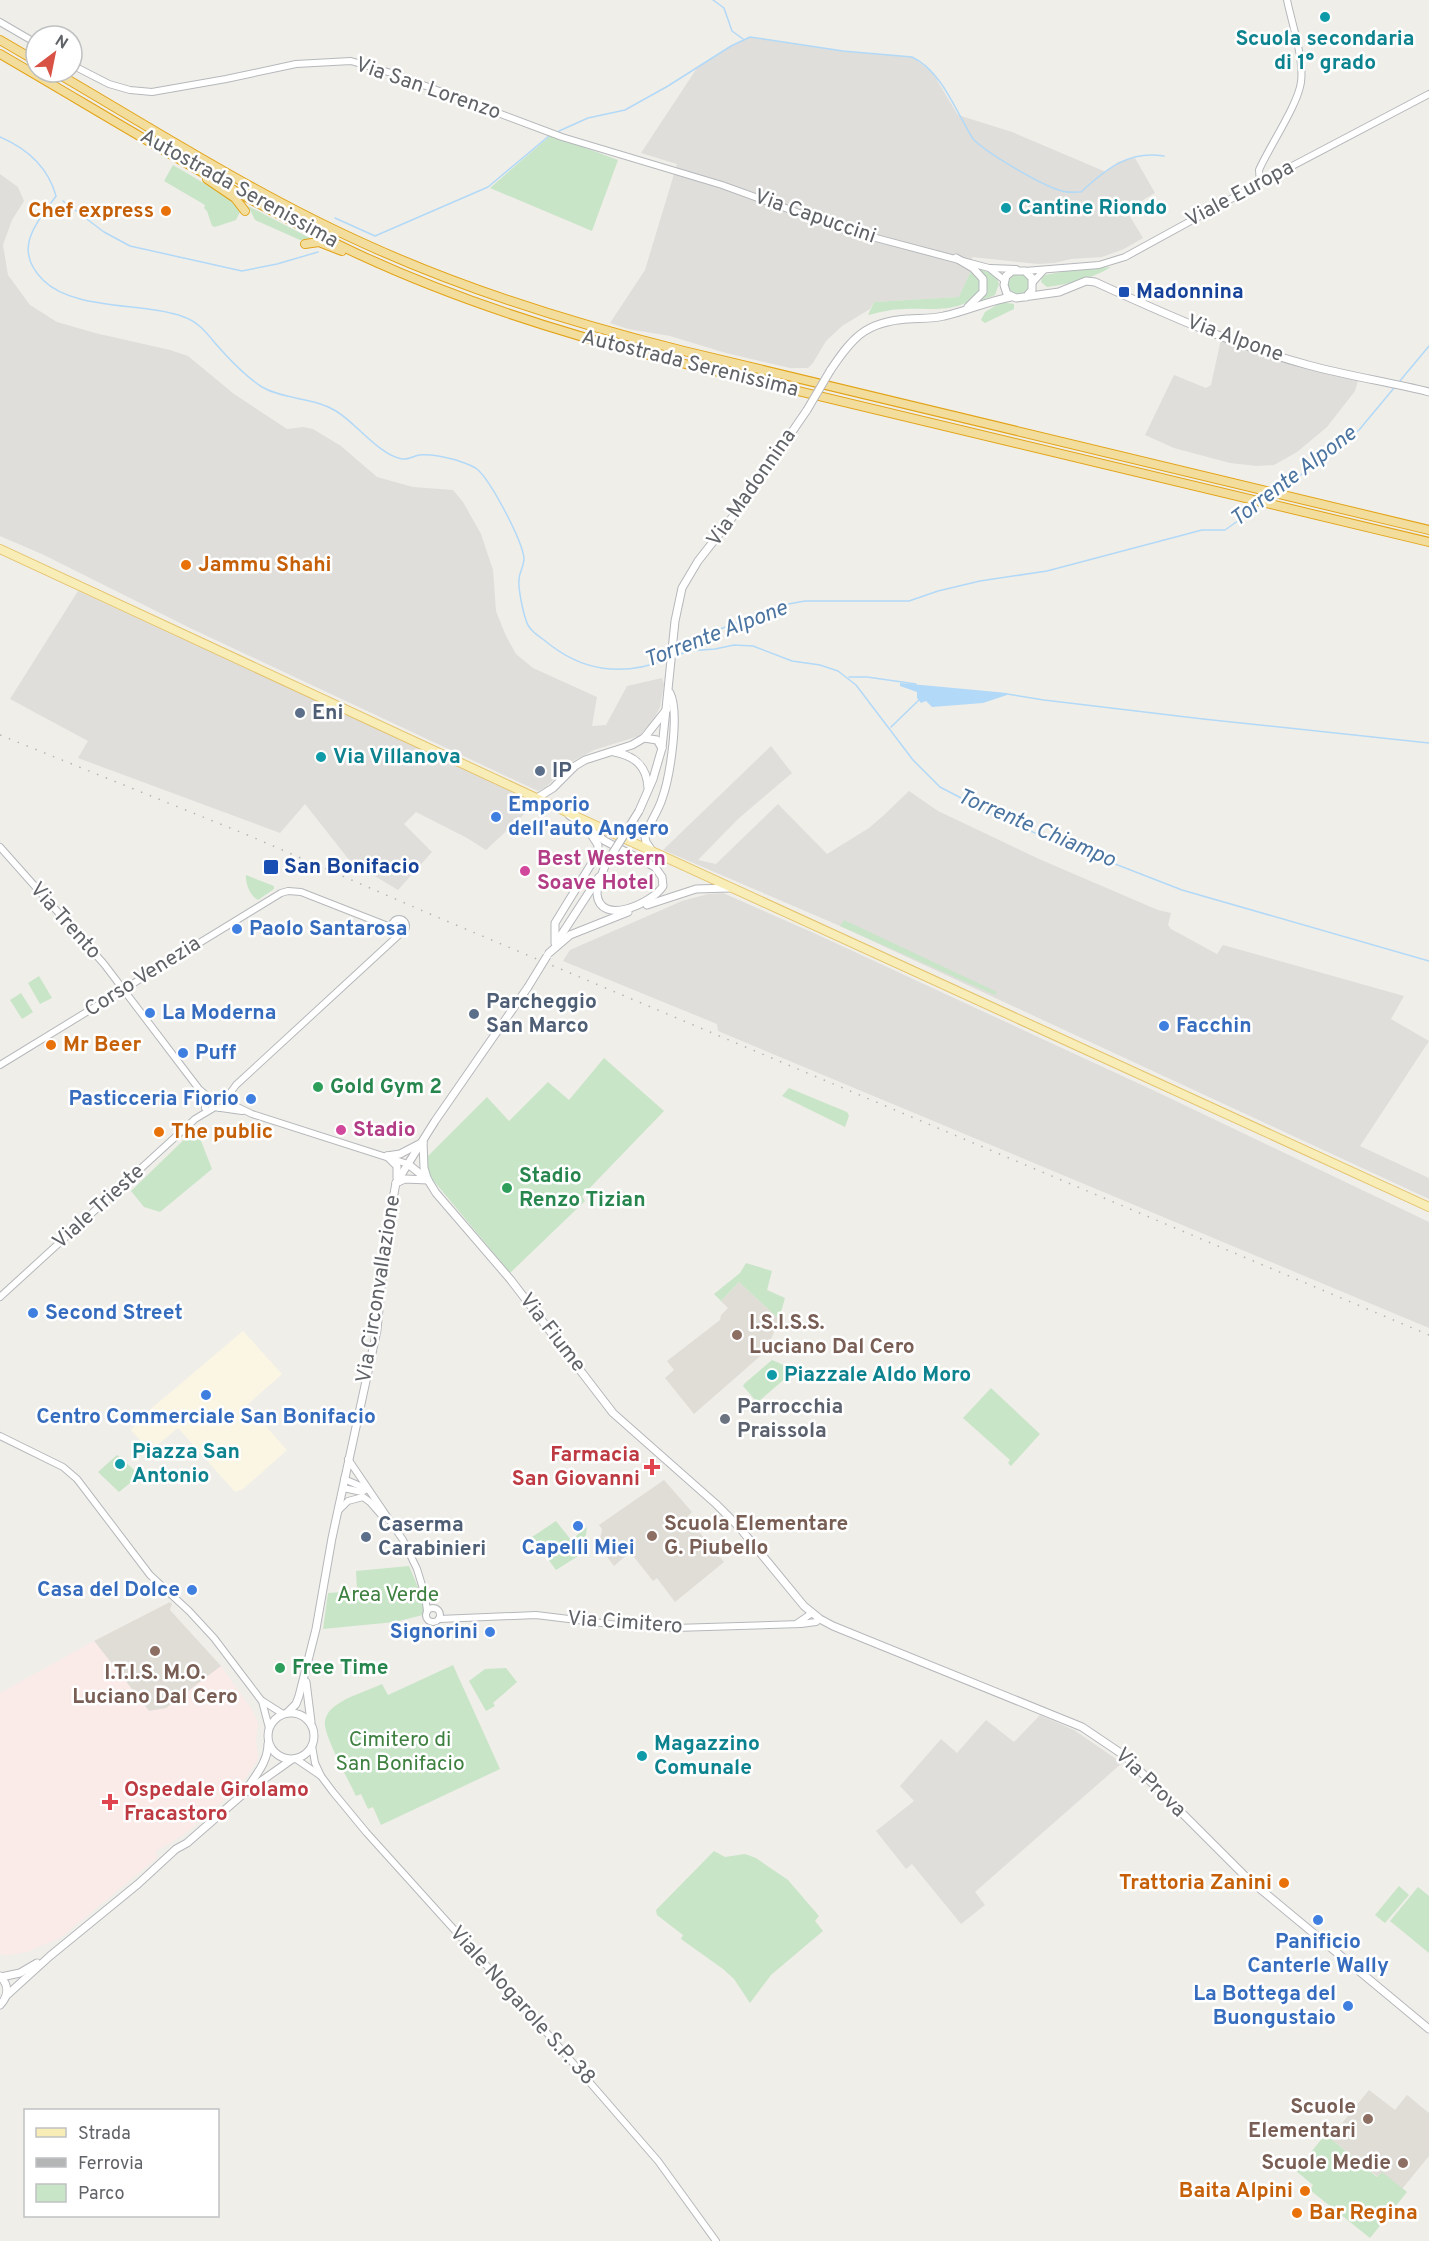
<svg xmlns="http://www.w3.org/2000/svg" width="1429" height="2241" viewBox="0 0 1429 2241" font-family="Overpass,sans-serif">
<rect width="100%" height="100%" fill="#f0eee9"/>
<polygon fill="#fbf6e3" points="243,1331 282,1374 247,1405 287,1450 243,1489 235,1492 178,1428 150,1451 131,1430 145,1414"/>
<g fill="#dfdeda">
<polygon points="750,37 843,51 912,57 932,72 958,115 1012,132 1106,172 1118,162 1135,158 1155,193 1126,210 1143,238 1124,249 1102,257 1071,259 1054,263 1038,264 972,257 972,269 960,297 874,302 870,309 842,326 826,341 813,363 808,368 790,368 726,353 670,336 628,329 610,323 645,270 677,164 641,153 697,68 731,46"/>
<polygon points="0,174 18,187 24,201 12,220 3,245 8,275 30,305 57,322 95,333 170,350 188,356 234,394 287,429 303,427 313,429 341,446 377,477 413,487 453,490 463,502 481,534 493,570 496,611 506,636 516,654 533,668 597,697 592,726 606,725 627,686 662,678 664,684 660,707 653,721 639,736 594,750 573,761 546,787 538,791 190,628 44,555 0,536"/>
<polygon points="1221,339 1359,377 1355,391 1327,427 1297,452 1274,465 1257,466 1230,463 1174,448 1145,435 1174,375 1206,388 1211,385"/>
<polygon points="78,591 312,698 536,803 486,850 467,838 416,812 404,824 432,852 398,890 350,861 305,804 280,833 78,758 88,741 10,699"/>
<polygon points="771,746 792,773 738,819 698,860 716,864 778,804 827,854 869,828 884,815 909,791 938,811 1039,859 1158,910 1171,913 1168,925 1171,929 1217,954 1223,945 1404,996 1391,1019 1429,1041 1360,1146 1429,1178 1429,1199 840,926 663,850"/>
<polygon points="723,893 816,934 1157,1092 1429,1222 1429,1328 718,1031 717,1024 563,961 570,950 682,901 708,894"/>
<polygon points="1040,1715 1074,1730 1122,1763 975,1892 985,1905 961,1924 912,1864 906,1869 876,1831 914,1801 900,1786 941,1739 957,1753 986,1720 1014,1742"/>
</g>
<g fill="#e0ddd7">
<polygon points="739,1282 779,1319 767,1350 694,1414 665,1378 674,1370 667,1361 720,1320 721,1315 728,1308 721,1301"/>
<polygon points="664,1480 692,1512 687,1517 724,1562 675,1602 657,1578 653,1581 630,1552 614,1566 599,1546 602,1529 599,1525"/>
<polygon points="170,1602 172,1604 170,1610 221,1666 166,1709 149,1711 94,1641"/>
<polygon points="1369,2090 1395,2110 1407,2095 1429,2113 1429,2156 1402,2189 1378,2177 1330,2138"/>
</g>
<polygon fill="#faeae8" points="94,1641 149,1711 166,1708 221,1666 252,1710 258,1723 256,1740 258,1759 242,1783 228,1797 182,1836 156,1851 157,1858 60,1938 27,1952 6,1955 0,1954 0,1693"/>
<g fill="#c8e5c8">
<polygon points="551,135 618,160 592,231 490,188"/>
<polygon points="173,165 236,202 240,212 236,220 215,227 212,226 207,211 204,208 205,205 164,181"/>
<polygon points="248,206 310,238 310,240 300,240 255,220"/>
<path d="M1111 267C1091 279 1070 284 1047 287L1041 282 1042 278 1045 275 1072 270Z"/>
<path d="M978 268 996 276 999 284 995 295 978 302C987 289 990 280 978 268Z"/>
<path d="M972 269 981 283 980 292C961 314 930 308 905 309 892 309 881 312 868 315L874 302 959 297Z"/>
<circle cx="1019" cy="284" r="11"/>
<polygon points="1002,302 1014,304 1014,309 985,323 981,320 985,312"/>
<path d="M246 875 274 886V889L258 900C250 896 245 883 246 875Z"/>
<polygon points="844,920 997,992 995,995 840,926"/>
<polygon points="39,976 52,998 40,1004 28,983"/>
<polygon points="21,993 33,1012 22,1019 10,1000"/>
<polygon points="604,1058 664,1111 582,1196 585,1201 510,1273 433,1180 428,1172 427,1157 487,1097 509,1121 548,1082 569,1100"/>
<polygon points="789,1088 847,1112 849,1116 845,1127 782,1096"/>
<polygon points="196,1128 212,1169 160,1212 144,1207 131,1191"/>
<polygon points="746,1263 772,1271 767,1290 785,1298 779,1319 739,1282 721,1301 714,1294 740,1273"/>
<polygon points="772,1360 795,1370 759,1401 756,1401 743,1386 744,1384"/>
<polygon points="991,1388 1040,1434 1011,1466 1008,1463 1010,1460 963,1418"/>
<polygon points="117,1455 140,1475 119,1492 98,1472"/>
<polygon points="556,1521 571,1540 587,1527 583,1553 556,1570 532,1537"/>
<polygon points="409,1566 423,1599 423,1615 395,1622 323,1629 328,1593 357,1591 356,1571"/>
<path d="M453 1665 500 1769 381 1825 373 1807 368 1809 361 1794 356 1796C348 1779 328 1743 325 1726 324 1718 328 1711 335 1706 348 1696 367 1691 382 1684L388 1695Z"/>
<polygon points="506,1668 517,1682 493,1703 495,1706 486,1711 469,1681 485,1669"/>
<polygon points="714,1851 725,1857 745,1854 756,1858 788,1880 819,1916 815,1921 823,1931 771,1975 750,2003 734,1979 723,1969 681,1939 683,1935 657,1915 656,1910"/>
<polygon points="1399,1886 1409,1895 1385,1923 1375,1915"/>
<polygon points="1418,1887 1429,1896 1429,1953 1390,1921"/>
<polygon points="1324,2136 1327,2139 1330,2138 1377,2177 1382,2172 1407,2192 1370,2238 1310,2190 1313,2185 1296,2171"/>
</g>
<polygon fill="#b2d9f7" points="900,683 997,692 1007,693 1007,695 983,703 932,707 926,701 921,703 917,698 917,692 900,686"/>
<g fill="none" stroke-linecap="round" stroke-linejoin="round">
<g stroke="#b2d9f7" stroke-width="1.5">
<polyline points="713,0 724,8 732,31 743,39"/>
<path d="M559 131 588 118 625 110 668 86 731 46 750 37 843 51 912 57C942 71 956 112 973 139 988 154 1041 185 1062 191 1068 193 1075 192 1081 192 1106 169 1129 150 1164 156"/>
<path d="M0 137C28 149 48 167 56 196 36 224 12 249 43 280 74 311 144 302 184 317 198 322 206 332 215 343 228 358 245 376 262 387 284 400 313 397 336 411 356 423 379 455 402 459 409 460 413 456 419 455 431 454 445 457 456 460 462 462 472 465 477 469 491 481 522 540 524 558 524 567 519 572 519 580 518 588 523 612 526 620 528 629 537 635 544 640 582 672 622 677 668 659"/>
<polyline points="63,201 104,232 130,246 242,271 277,264 318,252"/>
<polyline points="335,218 375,236 488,187 550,135"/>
<polyline points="1399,382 1429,346"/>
<polyline points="1280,491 1359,430 1394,388"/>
<polyline points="688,651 715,649 734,645 753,646 792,661 820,665 838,671 856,685 913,760 940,787 1007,822 1182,890 1429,961"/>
<polyline points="676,656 688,651 702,636 783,605 805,601 909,601 938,591 980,581 1047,571 1202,530 1225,530 1259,506"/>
<polyline points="849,677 867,677 916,684"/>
<polyline points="1007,694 1044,700 1203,719 1429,743"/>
<polyline points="891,727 920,699"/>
</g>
<defs>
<g id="tertiary">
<polyline points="0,22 36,43"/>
<polyline points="72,65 109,84 130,90 152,92 226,79 296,64 351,61 391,73 562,137 722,185 846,230 989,268 1004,280"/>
<path d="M1260 183 1259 170C1269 147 1298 105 1301 82 1304 58 1292 24 1287 0"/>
<polyline points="990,268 1016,269"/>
<polyline points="1025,271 1099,265 1125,257 1260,183 1429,94"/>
<polyline points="1033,282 1044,270"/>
<polyline points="0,847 104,964 186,1072 199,1089 213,1101"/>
<circle cx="399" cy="926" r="7"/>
<polyline points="0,1065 281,893 288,891 301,892 393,928"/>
<polyline points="200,1092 205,1101 205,1108"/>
<circle cx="219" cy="1102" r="6"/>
<polyline points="225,1100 236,1085 401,933"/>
<polyline points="225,1101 252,1114 408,1164"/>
<polyline points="221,1108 242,1111"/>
<polyline points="0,1297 195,1119 215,1107"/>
<polyline points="0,1436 63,1467 77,1479 150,1575 189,1611 214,1638 261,1700 283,1714"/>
<polyline points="348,1459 403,1540 417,1569 425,1595 427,1611"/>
<polyline points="344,1479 367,1489"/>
<polyline points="343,1488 362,1492 367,1489"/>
<polyline points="339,1510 348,1501 363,1497 370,1502 384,1518"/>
<circle cx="433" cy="1615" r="7"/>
<polyline points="439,1619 536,1615 618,1625 675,1628 801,1624 816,1622 820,1619"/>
<polyline points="796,1624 812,1613"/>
<polyline points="262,1701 269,1728"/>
<polyline points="312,1746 315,1763 321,1776 333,1792 366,1832 533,2017 658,2161 716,2241"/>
<polyline points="296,1759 321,1776"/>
</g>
<g id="secondary">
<polyline points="956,258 973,268 983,279 983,292 968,307"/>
<path d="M1026 297 1032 290V278L1025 271H1012L1006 276 1004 285 1007 294 1016 298 1059 292 1086 281 1095 282C1165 314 1234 345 1308 365 1348 376 1389 382 1429 392"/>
<path d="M830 371C852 338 865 322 907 319 919 318 932 319 944 316 967 311 988 301 1011 297"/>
<polyline points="644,738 657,740 662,748"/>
<path d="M614 752C635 756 647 766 648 788"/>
<polyline points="537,798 553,788 575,766 585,760 632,745 644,738 667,709"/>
<polyline points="639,811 653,779 662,748 675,621 682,588 698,561 742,505 807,410"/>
<path d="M569 815 605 841 655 867 662 877 663 886C653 903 600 927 597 894 597 884 602 874 605 866"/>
<path d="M652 851 646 842 645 837C649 823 658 812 662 799 670 777 680 713 670 693"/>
<polyline points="647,905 696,889 729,888"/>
<polyline points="555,943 555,923 598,853 598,845 591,834"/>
<polyline points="556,943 599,877"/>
<polyline points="549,953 570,935 628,912"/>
<polyline points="423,1142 424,1168 427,1178"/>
<polyline points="387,1156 400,1154 423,1142"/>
<polyline points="387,1156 397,1166 397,1178"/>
<polyline points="408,1164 428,1180 436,1193 510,1279 613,1413 716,1504 739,1527 804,1606 820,1619 833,1626 1082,1727 1125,1756 1247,1878 1429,2029"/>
<polyline points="396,1183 405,1179 428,1180"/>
<polyline points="306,1682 311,1722"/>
<circle cx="291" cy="1736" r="23"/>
<polyline points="287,1713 296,1704 299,1696 316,1629 332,1538 377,1330 386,1236 396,1183 435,1121 528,987"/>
<path d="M246 1790C255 1776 268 1762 268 1744"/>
<polyline points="1,1977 20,1973 37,1963"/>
<polyline points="6,1996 50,1956 138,1884 176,1849 187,1843 243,1794 291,1760"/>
<path d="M0 2005C9 1996 9 1985 0 1976"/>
</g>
<polyline id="primary" points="0,549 586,821 1429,1207"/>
<g id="motorway">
<polyline points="0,40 36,61"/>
<path d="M0 54C119 123 236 197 360 255 455 299 555 331 656 357L1429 542"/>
<path d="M55 72C156 131 258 196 365 244 468 291 575 324 684 351L1429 530"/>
<polyline points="207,179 235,198 245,211"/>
<polyline points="305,244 319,242 342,251"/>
</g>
</defs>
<use href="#tertiary" stroke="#b5b8bb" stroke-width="8"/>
<use href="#secondary" stroke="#b5b7bb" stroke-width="9"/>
<use href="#primary" stroke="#e4c36d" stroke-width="10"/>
<use href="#motorway" stroke="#e2a317" stroke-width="10"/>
<use href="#tertiary" stroke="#fff" stroke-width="6"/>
<use href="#secondary" stroke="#fff" stroke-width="7"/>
<use href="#primary" stroke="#f8edb6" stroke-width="8"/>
<use href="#motorway" stroke="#f3dd9d" stroke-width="8"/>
<polyline stroke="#b4b5b5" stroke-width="1.5" stroke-dasharray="1.5 8" stroke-linecap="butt" points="0,735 250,836 430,914 1429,1335"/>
<defs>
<g id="secondary-bridge">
<polyline points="807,410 830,371"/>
<polyline points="609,859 639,811"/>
<polyline points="528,987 547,956"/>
</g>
</defs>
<use href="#secondary-bridge" stroke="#b5b7bb" stroke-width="9" stroke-linecap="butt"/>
<use href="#secondary-bridge" stroke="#fff" stroke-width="7"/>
</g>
<g fill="#0f9aa8" stroke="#fff" stroke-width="2">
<circle cx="1325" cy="17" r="6"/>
<circle cx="1006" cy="208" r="6"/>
<circle cx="321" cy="757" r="6"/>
<circle cx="772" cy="1375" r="6"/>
<circle cx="120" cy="1464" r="6"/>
<circle cx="642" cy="1756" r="6"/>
</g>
<g fill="#e8710a" stroke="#fff" stroke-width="2">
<circle cx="166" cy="211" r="6"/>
<circle cx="186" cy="565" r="6"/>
<circle cx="51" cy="1045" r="6"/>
<circle cx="159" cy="1132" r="6"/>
<circle cx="1284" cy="1883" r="6"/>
<circle cx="1305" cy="2191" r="6"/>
<circle cx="1297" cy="2213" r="6"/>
</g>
<g fill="#1a4fb4" stroke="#fff" stroke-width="2">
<rect x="1118" y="286" width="12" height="12" rx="3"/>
<rect x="263" y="859" width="16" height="16" rx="3"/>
</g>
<g fill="#5c6f8a" stroke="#fff" stroke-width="2">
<circle cx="300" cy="713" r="6"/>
<circle cx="540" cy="771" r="6"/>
<circle cx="474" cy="1014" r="6"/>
<circle cx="366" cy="1537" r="6"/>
</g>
<g fill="#3f7fe0" stroke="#fff" stroke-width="2">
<circle cx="496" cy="817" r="6"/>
<circle cx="237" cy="929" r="6"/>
<circle cx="150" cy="1013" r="6"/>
<circle cx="1164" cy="1026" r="6"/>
<circle cx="183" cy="1053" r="6"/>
<circle cx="251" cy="1099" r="6"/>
<circle cx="33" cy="1313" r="6"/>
<circle cx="206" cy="1395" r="6"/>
<circle cx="578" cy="1526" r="6"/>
<circle cx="192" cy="1590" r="6"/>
<circle cx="490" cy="1632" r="6"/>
<circle cx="1318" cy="1920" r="6"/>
<circle cx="1348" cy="2006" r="6"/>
</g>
<g fill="#d1479c" stroke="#fff" stroke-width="2">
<circle cx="525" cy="871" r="6"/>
<circle cx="341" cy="1130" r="6"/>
</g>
<g fill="#2e9e5b" stroke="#fff" stroke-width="2">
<circle cx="318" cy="1087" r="6"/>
<circle cx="507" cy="1188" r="6"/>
<circle cx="280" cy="1668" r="6"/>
</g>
<g fill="#8d6e63" stroke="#fff" stroke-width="2">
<circle cx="737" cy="1335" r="6"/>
<circle cx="652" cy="1536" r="6"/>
<circle cx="155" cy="1651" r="6"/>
<circle cx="1368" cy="2119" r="6"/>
<circle cx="1403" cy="2163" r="6"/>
</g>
<circle fill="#6b7280" stroke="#fff" stroke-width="2" cx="725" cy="1419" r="6"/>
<g fill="#e0444e" stroke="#fff" stroke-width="2">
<path d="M649 1458h6v6h6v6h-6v6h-6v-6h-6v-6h6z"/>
<path d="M107 1793h6v6h6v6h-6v6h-6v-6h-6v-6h6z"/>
</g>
<g text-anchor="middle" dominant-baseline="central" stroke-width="5" stroke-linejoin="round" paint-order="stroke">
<g font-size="21" font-weight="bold" fill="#0d838f" stroke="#fff" text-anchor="start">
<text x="1325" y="39" text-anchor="middle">Scuola secondaria<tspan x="1325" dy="24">di 1° grado</tspan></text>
<text x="1018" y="208">Cantine Riondo</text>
<text x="333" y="757">Via Villanova</text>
<text x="784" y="1375">Piazzale Aldo Moro</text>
<text x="132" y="1452">Piazza San<tspan x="132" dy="24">Antonio</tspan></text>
<text x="654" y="1744">Magazzino<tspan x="654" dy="24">Comunale</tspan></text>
</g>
<g font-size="21" fill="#606367" stroke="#fff">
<text transform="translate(428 89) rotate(19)">Via San Lorenzo</text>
<text transform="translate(239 189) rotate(29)">Autostrada Serenissima</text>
<text transform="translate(1240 194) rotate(-28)">Viale Europa</text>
<text transform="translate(815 217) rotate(19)">Via Capuccini</text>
<text transform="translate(1235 339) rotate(20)">Via Alpone</text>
<text transform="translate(690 364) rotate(14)">Autostrada Serenissima</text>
<text transform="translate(752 488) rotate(-55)">Via Madonnina</text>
<text transform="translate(65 921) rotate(48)">Via Trento</text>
<text transform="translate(143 977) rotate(-32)">Corso Venezia</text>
<text transform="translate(99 1207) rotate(-42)">Viale Trieste</text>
<text transform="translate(379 1289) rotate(-81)">Via Circonvallazione</text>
<text transform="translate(552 1333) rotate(52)">Via Fiume</text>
<text transform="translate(625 1623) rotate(4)">Via Cimitero</text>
<text transform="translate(1150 1783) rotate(44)">Via Prova</text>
<text transform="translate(522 2006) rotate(48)">Viale Nogarole S.P. 38</text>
</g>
<g font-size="21" font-weight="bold" fill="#c56008" stroke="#fff" text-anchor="start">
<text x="154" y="211" text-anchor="end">Chef express</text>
<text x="198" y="565">Jammu Shahi</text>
<text x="63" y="1045">Mr Beer</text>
<text x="171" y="1132">The public</text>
<text x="1272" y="1883" text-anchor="end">Trattoria Zanini</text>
<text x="1293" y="2191" text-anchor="end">Baita Alpini</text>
<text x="1309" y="2213">Bar Regina</text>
</g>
<g font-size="21" font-weight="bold" fill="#164399" stroke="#fff" text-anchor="start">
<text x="1136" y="292">Madonnina</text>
<text x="284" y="867">San Bonifacio</text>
</g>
<g font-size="21" font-weight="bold" fill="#4e5e75" stroke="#fff" text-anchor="start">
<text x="312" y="713">Eni</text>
<text x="552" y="771">IP</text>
<text x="486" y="1002">Parcheggio<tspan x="486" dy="24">San Marco</tspan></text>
<text x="378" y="1525">Caserma<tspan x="378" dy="24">Carabinieri</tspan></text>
</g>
<g font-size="21" font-weight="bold" fill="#366cbe" stroke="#fff" text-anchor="start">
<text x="508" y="805">Emporio<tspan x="508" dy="24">dell'auto Angero</tspan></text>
<text x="249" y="929">Paolo Santarosa</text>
<text x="162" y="1013">La Moderna</text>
<text x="1176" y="1026">Facchin</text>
<text x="195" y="1053">Puff</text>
<text x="239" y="1099" text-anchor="end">Pasticceria Fiorio</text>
<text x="45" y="1313">Second Street</text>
<text x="206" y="1417" text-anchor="middle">Centro Commerciale San Bonifacio</text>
<text x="578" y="1548" text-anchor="middle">Capelli Miei</text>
<text x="180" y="1590" text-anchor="end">Casa del Dolce</text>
<text x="478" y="1632" text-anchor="end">Signorini</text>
<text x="1318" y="1942" text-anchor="middle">Panificio<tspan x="1318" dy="24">Canterle Wally</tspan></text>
<text x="1336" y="1994" text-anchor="end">La Bottega del<tspan x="1336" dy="24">Buongustaio</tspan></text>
</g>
<g font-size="21" font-weight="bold" fill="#b23c85" stroke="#fff" text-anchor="start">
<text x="537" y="859">Best Western<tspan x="537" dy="24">Soave Hotel</tspan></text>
<text x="353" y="1130">Stadio</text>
</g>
<g font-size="21" font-weight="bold" fill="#27864d" stroke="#fff" text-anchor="start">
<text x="330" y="1087">Gold Gym 2</text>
<text x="519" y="1176">Stadio<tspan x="519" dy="24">Renzo Tizian</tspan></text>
<text x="292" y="1668">Free Time</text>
</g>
<g font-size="21" font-weight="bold" fill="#785e54" stroke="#fff" text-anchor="start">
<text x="749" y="1323">I.S.I.S.S.<tspan x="749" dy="24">Luciano Dal Cero</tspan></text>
<text x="664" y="1524">Scuola Elementare<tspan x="664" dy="24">G. Piubello</tspan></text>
<text x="155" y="1673" text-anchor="middle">I.T.I.S. M.O.<tspan x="155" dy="24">Luciano Dal Cero</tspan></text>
<text x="1356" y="2107" text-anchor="end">Scuole<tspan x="1356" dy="24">Elementari</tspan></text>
<text x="1391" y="2163" text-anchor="end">Scuole Medie</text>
</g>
<g font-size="21" font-weight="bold" fill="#5b616d" stroke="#fff" text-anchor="start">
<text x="737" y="1407">Parrocchia<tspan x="737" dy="24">Praissola</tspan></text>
</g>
<g font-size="21" font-weight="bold" fill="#be3a42" stroke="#fff" text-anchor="end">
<text x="640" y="1455">Farmacia<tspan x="640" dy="24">San Giovanni</tspan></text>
<text x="124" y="1790" text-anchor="start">Ospedale Girolamo<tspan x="124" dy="24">Fracastoro</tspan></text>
</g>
<g font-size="21" fill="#3e8040" stroke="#fff">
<text x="388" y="1595">Area Verde</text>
<text x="400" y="1740">Cimitero di<tspan x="400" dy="24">San Bonifacio</tspan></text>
</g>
<g font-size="22" font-style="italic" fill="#4b74a0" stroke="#fff">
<text transform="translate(1294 477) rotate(-37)">Torrente Alpone</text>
<text transform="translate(716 635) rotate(-21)">Torrente Alpone</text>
<text transform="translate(1036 829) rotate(23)">Torrente Chiampo</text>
</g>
</g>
<rect x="24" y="2109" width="195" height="108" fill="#ffffff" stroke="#bfc1c2" stroke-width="1.5"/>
<rect x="36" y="2128" width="30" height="9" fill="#f8edb6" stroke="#bfc1c2" stroke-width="1.5"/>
<text x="78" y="2139" font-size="18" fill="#606367">Strada</text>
<rect x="36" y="2158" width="30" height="9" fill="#b4b5b5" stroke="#bfc1c2" stroke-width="1.5"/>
<text x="78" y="2169" font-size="18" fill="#606367">Ferrovia</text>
<rect x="36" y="2184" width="30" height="18" fill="#c8e5c8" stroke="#bfc1c2" stroke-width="1.5"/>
<text x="78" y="2199" font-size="18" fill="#606367">Parco</text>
<g transform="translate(54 54) rotate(32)"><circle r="28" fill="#ffffff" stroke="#bfc1c2" stroke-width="1.5"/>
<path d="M0-4.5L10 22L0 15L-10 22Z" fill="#d95246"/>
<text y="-9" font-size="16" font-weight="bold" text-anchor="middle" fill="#606367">N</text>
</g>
</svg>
